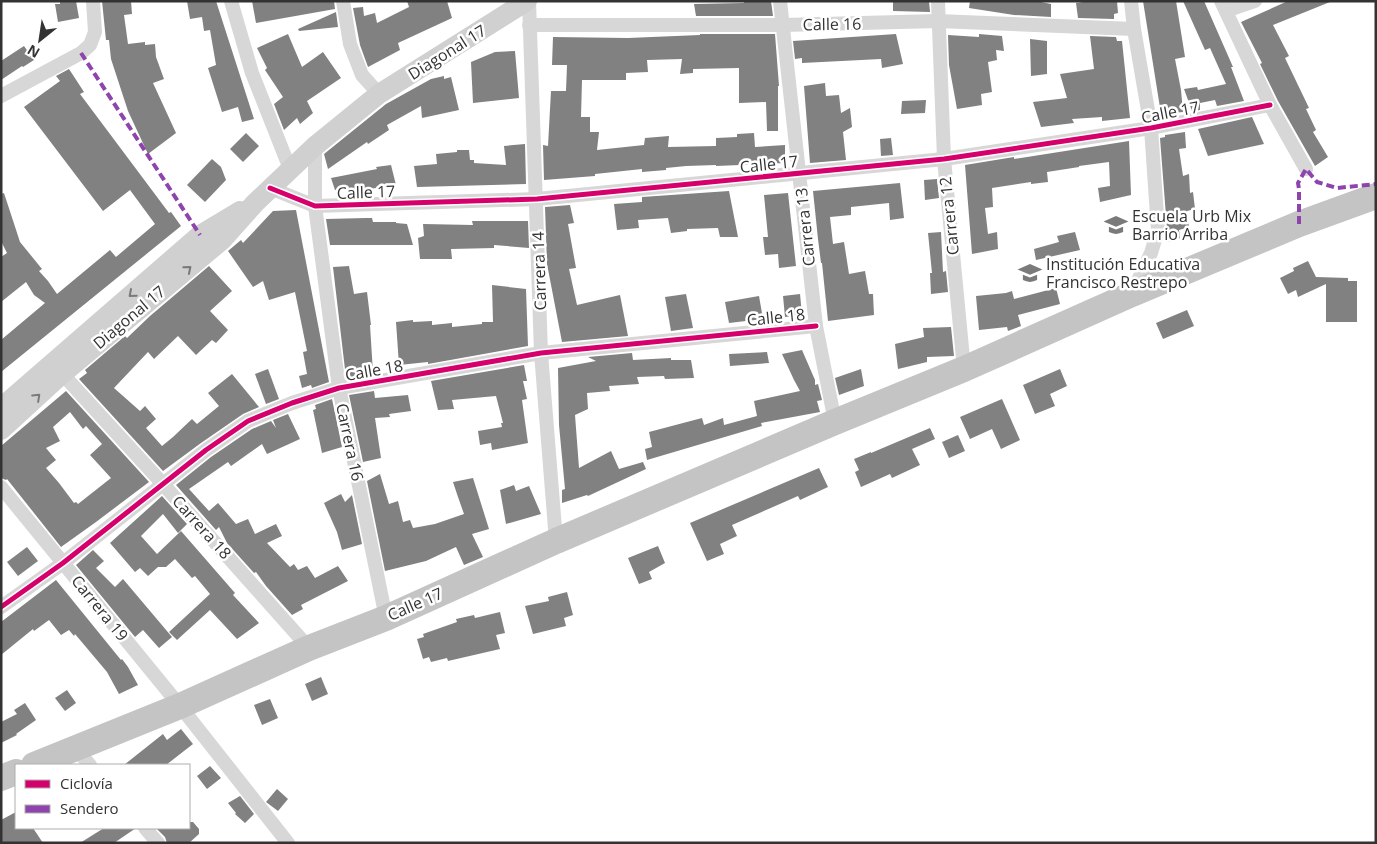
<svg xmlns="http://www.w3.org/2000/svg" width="1377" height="844" viewBox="0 0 1377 844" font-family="'Open Sans',sans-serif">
<rect width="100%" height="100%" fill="#fff"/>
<g fill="#818181" fill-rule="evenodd">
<polygon points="60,1 76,1 79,18 58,22 55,4 60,4"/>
<polygon points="102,1 131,1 132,14 124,15 128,44 145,42 145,45 155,44 156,57 164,79 153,83 176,133 148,154 128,111 111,59 109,40 106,40"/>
<polygon points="187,1 216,1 254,119 242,122 238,107 222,112 208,68 216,65 210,30 204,31 202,17 190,19"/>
<polygon points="252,1 334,1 335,9 256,23"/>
<polygon points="407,1 447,1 452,18 398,43 400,50 368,67 360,45 353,8 363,7 364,16 375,13 377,23 409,7"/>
<polygon points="744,1 771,1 773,16 696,16 694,4 744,3"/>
<polygon points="893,1 929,1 930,12 893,11"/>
<polygon points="970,1 1041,1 1041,2 1051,4 1051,17 1014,15 969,8"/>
<polygon points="1090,1 1117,1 1118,13 1114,14 1114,19 1078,18 1076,3"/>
<polygon points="1143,1 1176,1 1185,57 1175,59 1181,90 1183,112 1161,114"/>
<polygon points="1183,1 1204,1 1233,67 1231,67 1244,101 1217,106 1215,100 1200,103 1200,110 1192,111 1184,89 1197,87 1198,90 1226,84 1210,48 1205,50"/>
<polygon points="1288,1 1330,2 1273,25 1289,56 1285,58 1309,108 1306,109 1316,130 1313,132 1328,157 1315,166 1278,101 1260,64 1262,63 1241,22"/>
<polygon points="336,12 338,27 299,31 298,29"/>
<polygon points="288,34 302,67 323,52 341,78 307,101 313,113 300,124 297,118 284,130 274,104 283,97 265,70 267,68 257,48"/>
<polygon points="700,34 775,34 779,86 778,86 778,131 767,131 766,102 739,103 739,68 693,69 693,73 680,74 682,59 647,60 648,72 626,73 626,80 582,80 581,117 590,117 590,132 599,132 597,150 644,145 645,138 669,136 668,147 716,146 716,138 737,137 737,134 754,133 755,147 785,145 785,163 716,166 716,165 686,166 666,168 666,170 642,172 642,169 595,174 595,176 544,180 543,145 548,146 551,91 566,91 567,65 552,65 553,37 628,38 700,35"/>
<polygon points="896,34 903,64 882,68 881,59 802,63 802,58 795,59 793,41"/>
<polygon points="979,34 1002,36 1004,51 996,50 997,60 988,62 992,92 981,94 982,105 957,109 949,65 948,35 979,37"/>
<polygon points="1090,36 1116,37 1117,41 1122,41 1130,118 1102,121 1102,117 1072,119 1074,123 1041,127 1033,102 1067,98 1060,74 1094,69"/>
<polygon points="1030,39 1047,41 1047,74 1031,76"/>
<polygon points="24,46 34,60 23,67 22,66 1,80 1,61"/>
<polygon points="515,51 519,98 473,103 471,62 495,52"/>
<polygon points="69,69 84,92 80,94 169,213 171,212 181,226 1,372 1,340 45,303 34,295 26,282 1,302 1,257 7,253 1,241 1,194 4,193 20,242 42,269 39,271 48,281 57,294 110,250 116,257 155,224 130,190 103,211 24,107 60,81 56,76"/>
<polygon points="444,76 444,79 451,77 459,110 422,118 421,106 387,125 389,130 368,144 367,142 328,169 324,154 386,104 431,79"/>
<polygon points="825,83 826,96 839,95 841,113 850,108 852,127 843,132 846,160 810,163 804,86"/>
<polygon points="926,100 925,113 901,114 902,101"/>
<polygon points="1252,117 1264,144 1208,156 1198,129"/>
<polygon points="1185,132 1186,148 1179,149 1183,176 1189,174 1190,193 1193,192 1195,209 1187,211 1189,227 1179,230 1180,238 1168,242 1160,138 1165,137 1165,135"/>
<polygon points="246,133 259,146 243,162 230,149"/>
<polygon points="891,138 893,155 881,156 880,139"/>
<polygon points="1129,141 1131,195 1100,202 1098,188 1110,186 1109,162 1079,166 1079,167 1047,172 1048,182 1031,184 1031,182 992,188 993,207 985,208 988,234 997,232 998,249 972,254 965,165 1014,157 1014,159"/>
<polygon points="525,144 526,184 417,187 414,166 437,164 436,154 457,152 457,150 469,150 470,160 474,160 474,163 506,165 504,146"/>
<polygon points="212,159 221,167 226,180 205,202 187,185"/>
<polygon points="391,165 396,185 369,189 335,190 331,178 377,169 376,167"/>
<polygon points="937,179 939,198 925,200 924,180"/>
<polygon points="900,183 904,218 890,220 889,203 851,207 851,215 830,217 833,244 844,242 849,274 865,271 869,294 873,294 874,315 828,321 822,263 821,263 818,239 813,191"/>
<polygon points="729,191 738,237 720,237 718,228 687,229 687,231 671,233 668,218 638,220 639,228 617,230 614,204 642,202 642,197"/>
<polygon points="788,193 796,266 779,268 778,254 765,255 763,237 768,237 764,195"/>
<polygon points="570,205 574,223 568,224 576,268 569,269 577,305 620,295 628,336 562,342 547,264 545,207"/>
<polygon points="296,210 329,382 312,388 311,385 302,388 299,376 307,374 303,352 307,351 295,292 269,300 263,281 253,287 228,251 241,240 243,243 273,211"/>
<polygon points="366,218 372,218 373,222 396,222 396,223 407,224 413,245 330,245 326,219"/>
<polygon points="472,221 528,221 529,248 494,245 494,248 451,249 452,259 420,259 418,238 424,236 423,224 473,225"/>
<polygon points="941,232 943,272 946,271 948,292 931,294 930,273 932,273 928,233"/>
<polygon points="1075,232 1080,250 1036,260 1034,249 1059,242 1057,236"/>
<polygon points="1308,261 1316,277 1348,278 1348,281 1357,281 1357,322 1326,322 1326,284 1298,297 1296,290 1288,294 1280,278 1294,271 1293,268"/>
<polygon points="209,266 232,291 210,311 228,330 216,343 212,340 196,355 178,336 154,359 148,352 114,388 140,411 145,406 156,419 146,428 162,446 173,437 192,419 197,424 219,406 208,393 232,374 259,407 243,414 201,443 163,471 79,379 87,373 85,370 125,336 127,338 150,316"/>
<polygon points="349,266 354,294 367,292 371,325 370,325 373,373 346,378 333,267"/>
<polygon points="492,285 526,289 528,346 428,364 428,362 399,365 396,322 413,320 413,322 432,321 432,325 452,323 452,327 482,324 482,322 493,322"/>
<polygon points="1056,288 1060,304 1018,315 1021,326 1008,331 1007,327 979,330 976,296 1006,293 1012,291 1014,299"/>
<polygon points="686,294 693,328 671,331 665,297"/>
<polygon points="800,294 802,315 785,317 783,296"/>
<polygon points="759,296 763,319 729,323 725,302"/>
<polygon points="1187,310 1194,326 1163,339 1156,323"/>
<polygon points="951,327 954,356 927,357 927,362 898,369 895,344 924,337 923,328"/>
<polygon points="802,350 815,380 815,385 818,384 822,400 817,401 820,412 761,423 762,426 647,460 645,449 652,447 649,432 702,418 704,425 723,418 724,425 757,416 754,401 800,391 794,380 782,354"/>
<polygon points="767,352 769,363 730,366 729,354"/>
<polygon points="632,353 633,360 671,358 671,360 691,360 694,378 665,379 664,376 637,377 639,384 609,386 610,391 587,393 588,409 575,415 579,468 611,451 619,469 643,462 646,469 588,496 587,495 562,503 562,490 565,489 559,425 558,368 596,361 588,357"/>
<polygon points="524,365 527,381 523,381 527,399 522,400 528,443 492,450 491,443 480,445 478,431 502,427 501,423 503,423 496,396 452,400 454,409 438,410 431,381"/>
<polygon points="268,369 279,399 266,404 255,374"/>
<polygon points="861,369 864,386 839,395 835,378"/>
<polygon points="1060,369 1067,386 1050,394 1055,406 1035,414 1023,385"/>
<path d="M66 391 149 482 96 522 61 547 7 479 6 480 1 478V446ZM70 412 83 429 86 426 102 444 90 455 111 478 78 504 76 502 74 503 59 483 46 468 56 460 46 448 60 441 53 427Z"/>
<polygon points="374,391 375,398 408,395 411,411 389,414 390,417 375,418 381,458 363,462 349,395"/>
<polygon points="332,399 342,447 322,453 313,410 316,409 315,405"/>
<polygon points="1002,399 1020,440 1001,449 992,429 970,439 960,417"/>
<polygon points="288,414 300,439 267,454 262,444 231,466 228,462 189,489 209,511 218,503 236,524 248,519 255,534 276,524 282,536 267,543 290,567 294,564 298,570 307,566 315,578 338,566 348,581 301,605 303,609 292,615 266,586 256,572 254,573 227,543 219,527 216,530 176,485 211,457 252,429 271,421 276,428 273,420"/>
<polygon points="930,428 935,439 912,449 920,465 892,478 890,474 861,487 855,472 859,470 854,459 871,452 871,453"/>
<polygon points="958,435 965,451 949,458 942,442"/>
<polygon points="819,468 828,487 800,500 798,496 732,525 737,536 720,544 724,554 707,561 690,523"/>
<polygon points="380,474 389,504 398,501 403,522 410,520 413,528 435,524 464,514 458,497 453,482 473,478 489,529 472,534 483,557 464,565 456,547 426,561 385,571 367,481"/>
<polygon points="514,485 516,491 529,486 541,514 506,524 500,490"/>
<polygon points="341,494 345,502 352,495 362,544 342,550 337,532 324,503"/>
<polygon points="162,496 187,524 178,533 163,514 141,536 157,554 181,531 235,593 233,595 259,623 237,639 210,610 177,640 169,632 210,594 195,576 192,578 175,559 166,567 158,567 148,576 140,568 135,572 110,543"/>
<polygon points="658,546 665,563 649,572 652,579 639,584 628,558"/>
<polygon points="27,547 38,561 18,576 7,562"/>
<polygon points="93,550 104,561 96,568 115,587 123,579 172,637 159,648 143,630 135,637 76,565"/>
<polygon points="56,580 121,660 122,659 128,667 138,685 119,694 107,672 75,634 74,636 69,630 61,635 49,620 34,631 33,629 1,655 1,622"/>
<polygon points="567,592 573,615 564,618 566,626 533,634 525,606 549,601 548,597"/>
<polygon points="500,612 505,633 496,635 500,649 448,661 447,658 431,662 429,657 423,659 417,639 424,637 423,634 457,622 456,619 474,615 475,618"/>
<polygon points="321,677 328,694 312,701 305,684"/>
<polygon points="67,690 76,703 65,711 55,698"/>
<polygon points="270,699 278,718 262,725 254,705"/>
<polygon points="25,703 36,720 16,734 17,735 1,743 1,722 17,714 14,710"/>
<polygon points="181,729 193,744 166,765 124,765 163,734 167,740"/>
<polygon points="210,766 221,778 207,789 197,776"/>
<polygon points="277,789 288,799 278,811 266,802"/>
<polygon points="240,796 254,814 245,823 235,814 236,813 228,803"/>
<polygon points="16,812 16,828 33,828 43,843 1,843 1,820"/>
<polygon points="189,822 193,822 199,829 199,834 189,843 167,843 165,837 156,828 189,828"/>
<polygon points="104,828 136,828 114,843 80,843"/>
</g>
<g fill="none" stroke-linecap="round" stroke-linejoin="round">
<g stroke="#d7d7d7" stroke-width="14">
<polyline points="231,1 252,73 290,169"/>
<polyline points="343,1 350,44 362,75 379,94"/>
<polyline points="529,1 541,353 556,541"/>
<polyline points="780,1 816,326 835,422"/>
<polyline points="938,1 944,159 964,369"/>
<polyline points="1131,1 1134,29 1151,128 1158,230 1151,253 1132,293"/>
<polyline points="1221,1 1270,105 1306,169"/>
<polyline points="1226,11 1255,1"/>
<polyline points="529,25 783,25 938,21 1134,29"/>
<polyline points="1,96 81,53 90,45 95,32 93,1"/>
<polyline points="315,146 315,206 339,388 386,618"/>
<polyline points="270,188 315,206 537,199 944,159 1151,128 1270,105"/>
<polyline points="57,368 162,483 309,648"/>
<polyline points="1,487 180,706 288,843"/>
<polyline points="1,607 63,563 206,450 248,421 292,403 339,388 541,353 816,326"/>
<polyline points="76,749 90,765"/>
<polyline points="145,828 158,843"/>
</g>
<g stroke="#d0d0d0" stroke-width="20">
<polyline points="1,408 200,235 240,211"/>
<polyline points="1,430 62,374 222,240 255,203 315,146 379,94 527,1"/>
</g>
<g stroke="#c4c4c4" stroke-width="26">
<polyline points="34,765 180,706 309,648 386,618 556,541 835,422 964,369 1132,294 1299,224 1376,196"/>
<polyline points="1,778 16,772"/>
</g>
<g stroke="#8e44ad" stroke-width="4" stroke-dasharray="8 4" stroke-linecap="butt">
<polyline points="81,53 200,235"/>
<polyline points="1299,224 1299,189 1298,183 1306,169 1317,182 1337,188 1376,184"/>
</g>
<defs>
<g id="cycleway">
<polyline points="270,188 315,206 537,199 944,159 1151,128 1270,105"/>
<polyline points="1,607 63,563 206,450 248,421 292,403 339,388 541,353 816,326"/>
</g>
</defs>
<use href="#cycleway" stroke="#fff" stroke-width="8"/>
<use href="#cycleway" stroke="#d6006c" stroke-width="5"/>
</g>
<defs><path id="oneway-chevron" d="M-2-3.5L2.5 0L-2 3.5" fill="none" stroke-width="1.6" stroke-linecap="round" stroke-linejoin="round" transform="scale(1.25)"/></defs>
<g stroke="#7a7a7a">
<use href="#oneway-chevron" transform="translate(188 269) rotate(-40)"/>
<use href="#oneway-chevron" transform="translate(132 294) rotate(139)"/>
<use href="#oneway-chevron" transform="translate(37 397) rotate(-43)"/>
</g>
<defs>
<symbol id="school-bare" viewBox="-9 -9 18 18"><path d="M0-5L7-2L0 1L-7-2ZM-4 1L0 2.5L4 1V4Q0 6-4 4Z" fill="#7a7a7a" stroke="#fff" stroke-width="2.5" paint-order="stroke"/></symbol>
</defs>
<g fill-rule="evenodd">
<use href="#school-bare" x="1100" y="209" width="32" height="32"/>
<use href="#school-bare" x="1014" y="257" width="32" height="32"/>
</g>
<g text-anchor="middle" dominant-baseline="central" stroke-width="5" stroke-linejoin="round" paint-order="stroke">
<g font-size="16" fill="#333" stroke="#fff">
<text transform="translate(832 24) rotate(-1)">Calle 16</text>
<text transform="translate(447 52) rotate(-32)">Diagonal 17</text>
<text transform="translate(1170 112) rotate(-11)">Calle 17</text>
<text transform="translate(769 164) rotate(-6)">Calle 17</text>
<text transform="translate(366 192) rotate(-2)">Calle 17</text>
<text transform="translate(949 216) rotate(-96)">Carrera 12</text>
<text transform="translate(805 227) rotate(-96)">Carrera 13</text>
<text transform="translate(539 271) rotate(-92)">Carrera 14</text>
<text transform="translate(129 317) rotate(-40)">Diagonal 17</text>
<text transform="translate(776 317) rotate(-6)">Calle 18</text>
<text transform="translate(374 370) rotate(-10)">Calle 18</text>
<text transform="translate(350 442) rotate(78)">Carrera 16</text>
<text transform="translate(202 527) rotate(48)">Carrera 18</text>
<text transform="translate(415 604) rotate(-24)">Calle 17</text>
<text transform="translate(100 608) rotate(51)">Carrera 19</text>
</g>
<g font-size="16" fill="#333" stroke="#fff" text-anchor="start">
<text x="1132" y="216">Escuela Urb Mix<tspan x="1132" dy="18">Barrio Arriba</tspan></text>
<text x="1046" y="264">Institución Educativa<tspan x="1046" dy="18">Francisco Restrepo</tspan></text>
</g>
</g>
<rect width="1377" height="844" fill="none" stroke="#333333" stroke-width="5"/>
<rect x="15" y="764" width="175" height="65" fill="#ffffff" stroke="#adadad"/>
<rect x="25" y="780" width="25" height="8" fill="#d6006c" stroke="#adadad"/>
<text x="60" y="789" font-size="15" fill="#333333">Ciclovía</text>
<rect x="25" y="805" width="25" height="8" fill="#8e44ad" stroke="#adadad"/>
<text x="60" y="814" font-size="15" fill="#333333">Sendero</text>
<g transform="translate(40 40) rotate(210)" stroke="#ffffff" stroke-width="4" paint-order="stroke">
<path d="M0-4L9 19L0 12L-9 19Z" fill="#333333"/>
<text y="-8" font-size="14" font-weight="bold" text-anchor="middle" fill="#333333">N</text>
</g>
</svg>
